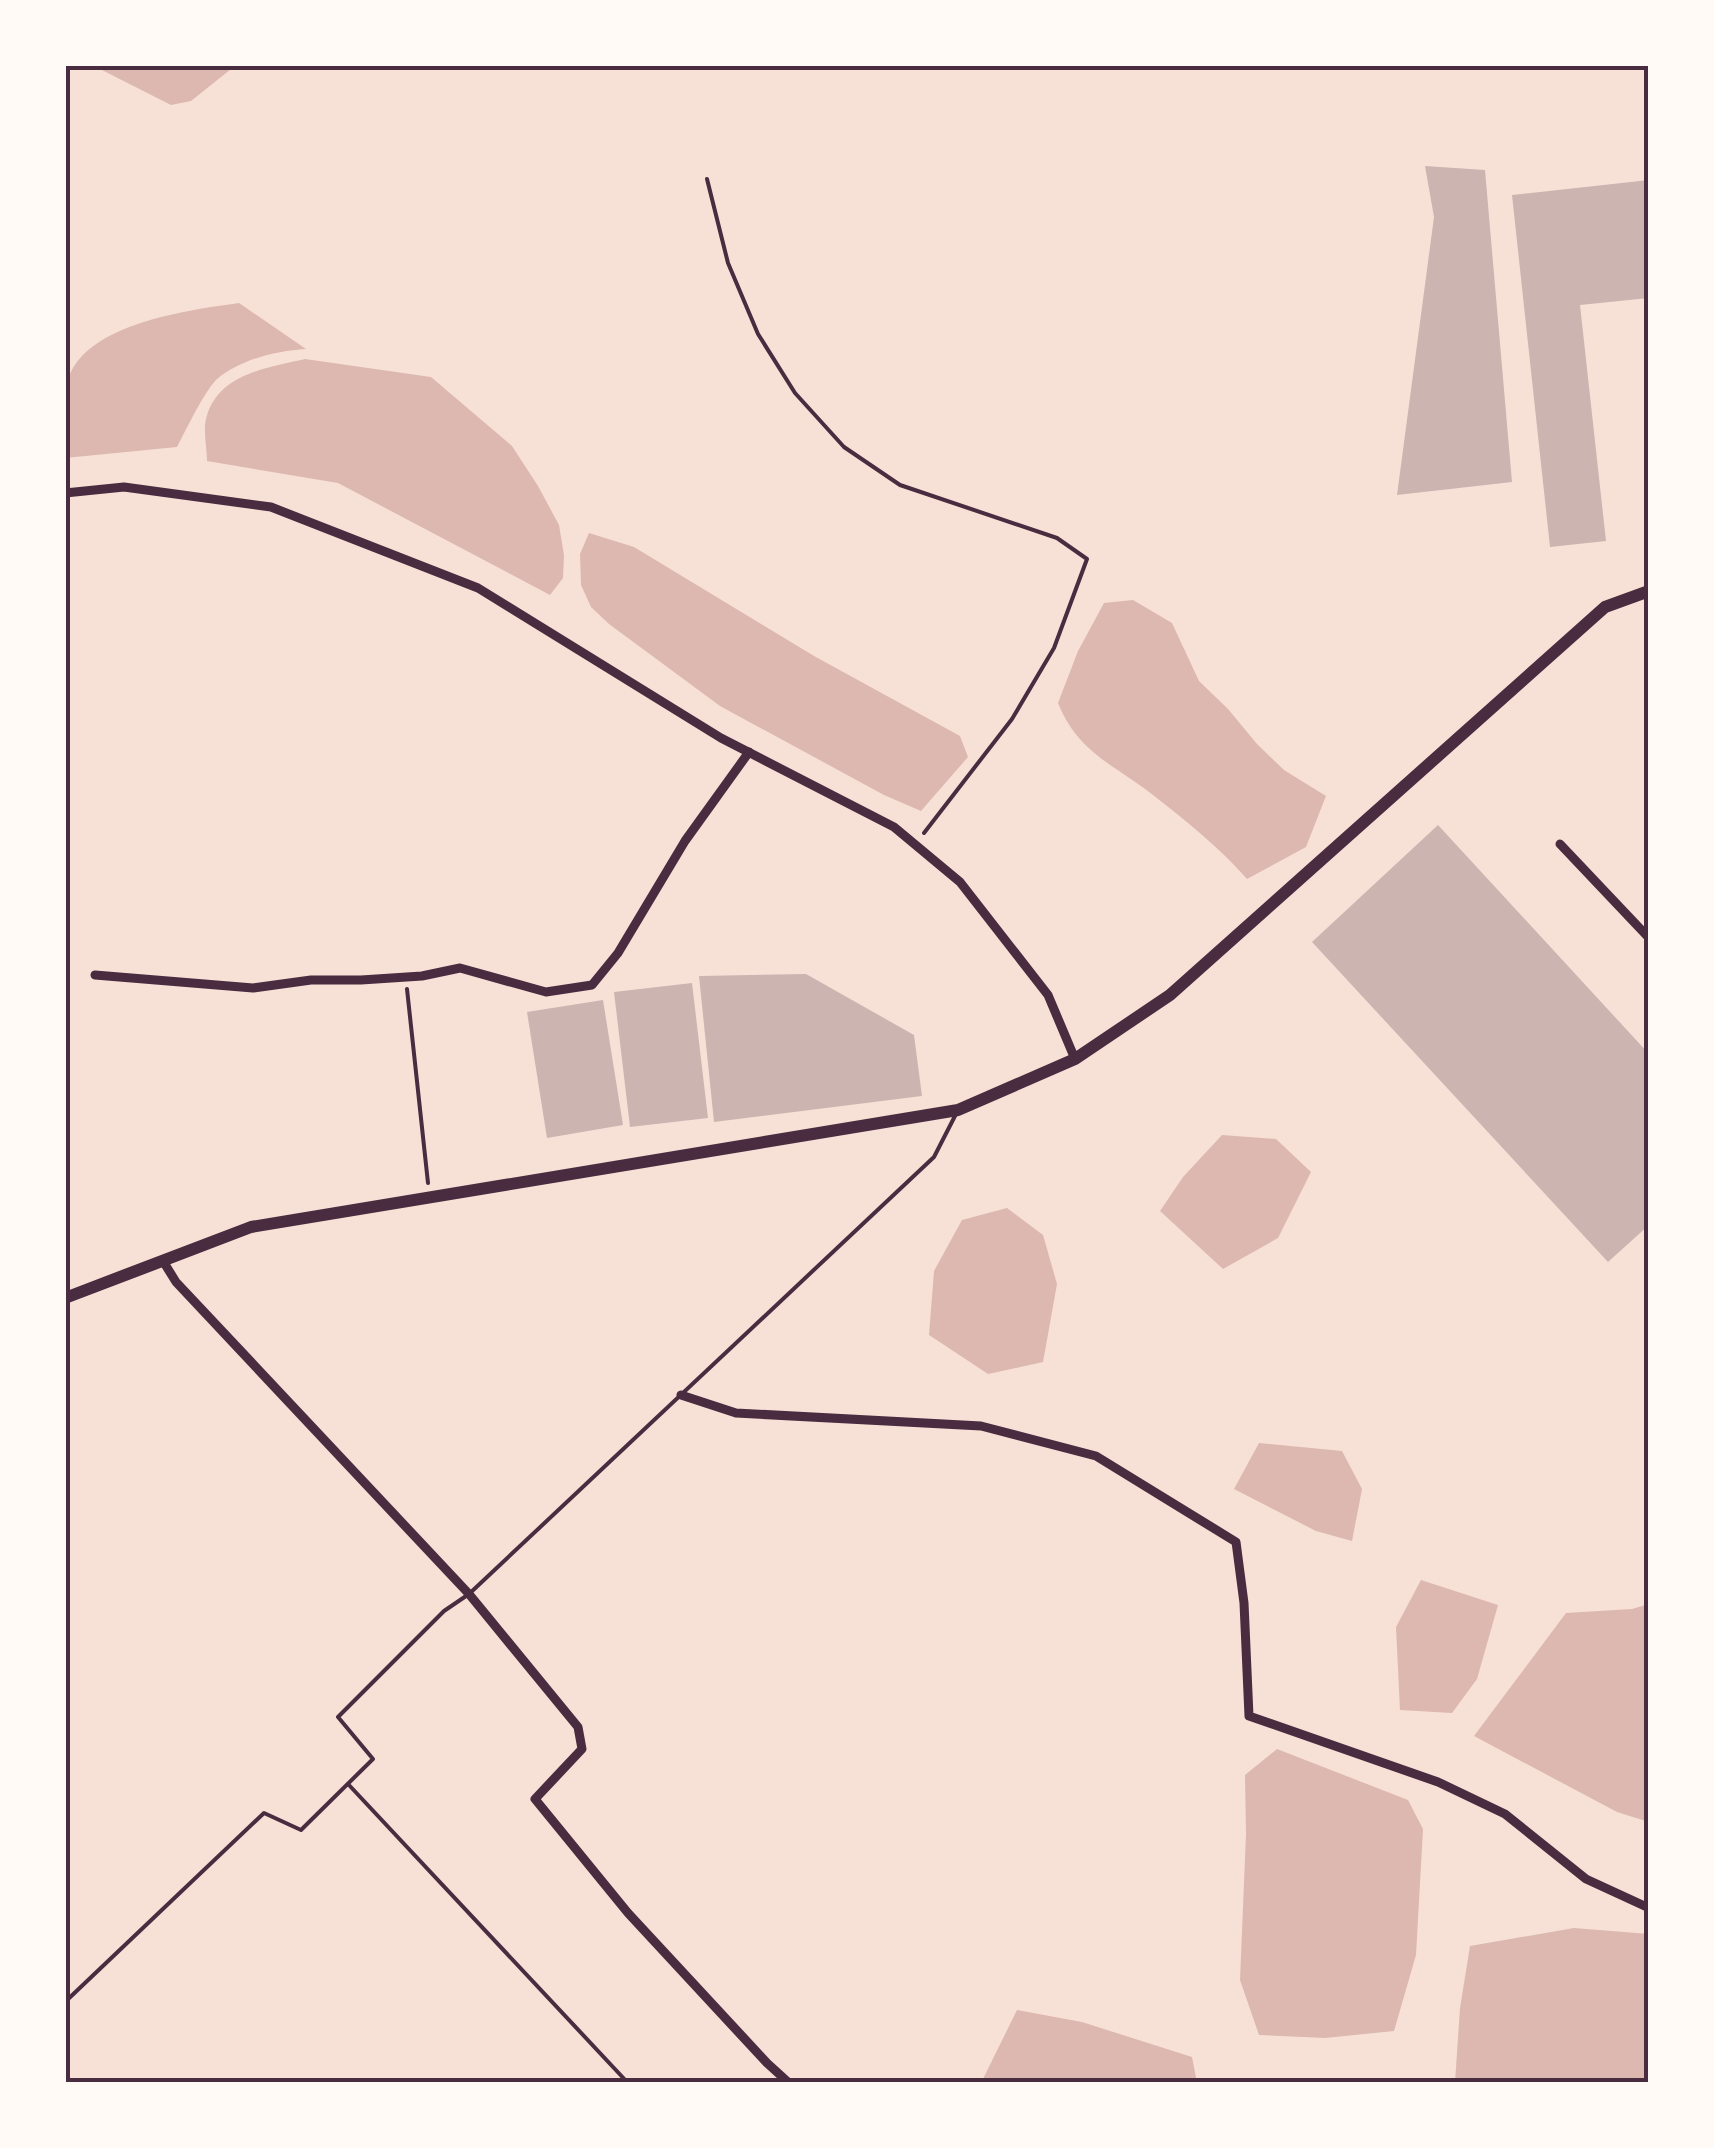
<svg xmlns="http://www.w3.org/2000/svg" width="1714" height="2148" viewBox="0 0 1714 2148" font-family="Quicksand,sans-serif">
<rect width="100%" height="100%" fill="#f7e1d7"/>
<g fill="#dcb8b0">
<polygon points="92,65 236,65 191,101 171,105"/>
<path d="M239 303 306 349C276 351 241 359 217 379 205 390 186 430 177 447L65 458C65 434 60 403 68 380 85 323 190 310 239 303Z"/>
<path d="M305 359 431 377 512 446 538 486 559 525 564 555 563 578 550 595 338 483 207 461C207 448 203 431 206 419 217 374 266 368 305 359Z"/>
<polygon points="589,533 634,547 814,656 960,736 968,757 921,811 884,795 720,706 609,624 591,607 581,585 580,554"/>
<path d="M1133 600 1172 623 1199 681 1228 709 1257 744 1284 770 1326 796 1306 847 1247 879C1219 847 1186 821 1153 795 1115 765 1078 753 1058 703L1078 651 1104 603Z"/>
<polygon points="1222,1135 1276,1139 1311,1172 1278,1238 1223,1269 1160,1211 1183,1177"/>
<polygon points="1007,1208 1043,1235 1057,1284 1043,1362 988,1374 929,1335 934,1271 962,1220"/>
<polygon points="1259,1443 1342,1451 1362,1489 1352,1541 1316,1531 1234,1489"/>
<polygon points="1421,1580 1498,1605 1477,1679 1452,1713 1400,1710 1396,1627"/>
<polygon points="1649,1604 1649,1822 1617,1812 1474,1736 1566,1613 1632,1609"/>
<polygon points="1277,1749 1408,1800 1423,1829 1416,1955 1394,2031 1325,2038 1259,2035 1240,1980 1246,1834 1245,1775"/>
<polygon points="1574,1928 1649,1934 1649,2083 1455,2083 1460,2008 1470,1946"/>
<polygon points="1017,2010 1082,2022 1192,2057 1197,2083 981,2083"/>
</g>
<g fill="#ccb4b1">
<polygon points="1425,166 1485,170 1512,482 1397,495 1434,217"/>
<polygon points="1649,180 1649,298 1580,305 1606,541 1550,547 1512,195"/>
<polygon points="1438,825 1649,1054 1649,1225 1608,1262 1312,942"/>
<polygon points="806,974 914,1035 922,1096 714,1122 699,976"/>
<polygon points="692,983 708,1118 630,1127 614,992"/>
<polygon points="603,1000 623,1125 547,1138 527,1012"/>
</g>
<g fill="none" stroke-linecap="round" stroke-linejoin="round">
<g stroke="#4a2c40" stroke-width="4">
<polyline points="707,179 728,263 758,334 795,393 844,447 900,485 1057,538 1087,559 1054,648 1012,719 924,833"/>
<polyline points="407,989 428,1183"/>
</g>
<g stroke="#4a2c40" stroke-width="4">
<polyline points="348,1784 628,2083"/>
<polyline points="65,2002 264,1813 301,1830 373,1759 338,1717 444,1611 469,1594 934,1157 956,1114"/>
</g>
<g stroke="#4a2c40" stroke-width="9">
<polyline points="65,493 124,487 271,507 478,588 721,738 894,827 960,882 1048,995 1075,1059"/>
<polyline points="1560,844 1649,938"/>
<polyline points="95,975 253,988 311,980 361,980 422,976 460,968 546,992 592,985 618,953 685,841 749,752"/>
<polyline points="163,1261 176,1282 469,1594 578,1727 582,1749 535,1799 628,1913 767,2063 789,2083"/>
<polyline points="681,1395 736,1413 981,1426 1096,1456 1236,1542 1244,1603 1249,1716 1438,1782 1505,1814 1586,1879 1649,1908"/>
</g>
<polyline stroke="#4a2c40" stroke-width="12" points="65,1298 251,1227 958,1110 1075,1059 1170,995 1605,607 1649,591"/>
</g>
<rect width="1714" height="2148" fill="none" stroke="#fffaf5" stroke-width="135"/>
<rect x="68" y="68" width="1578" height="2012" fill="none" stroke="#4a2c40" stroke-width="4"/>
</svg>
